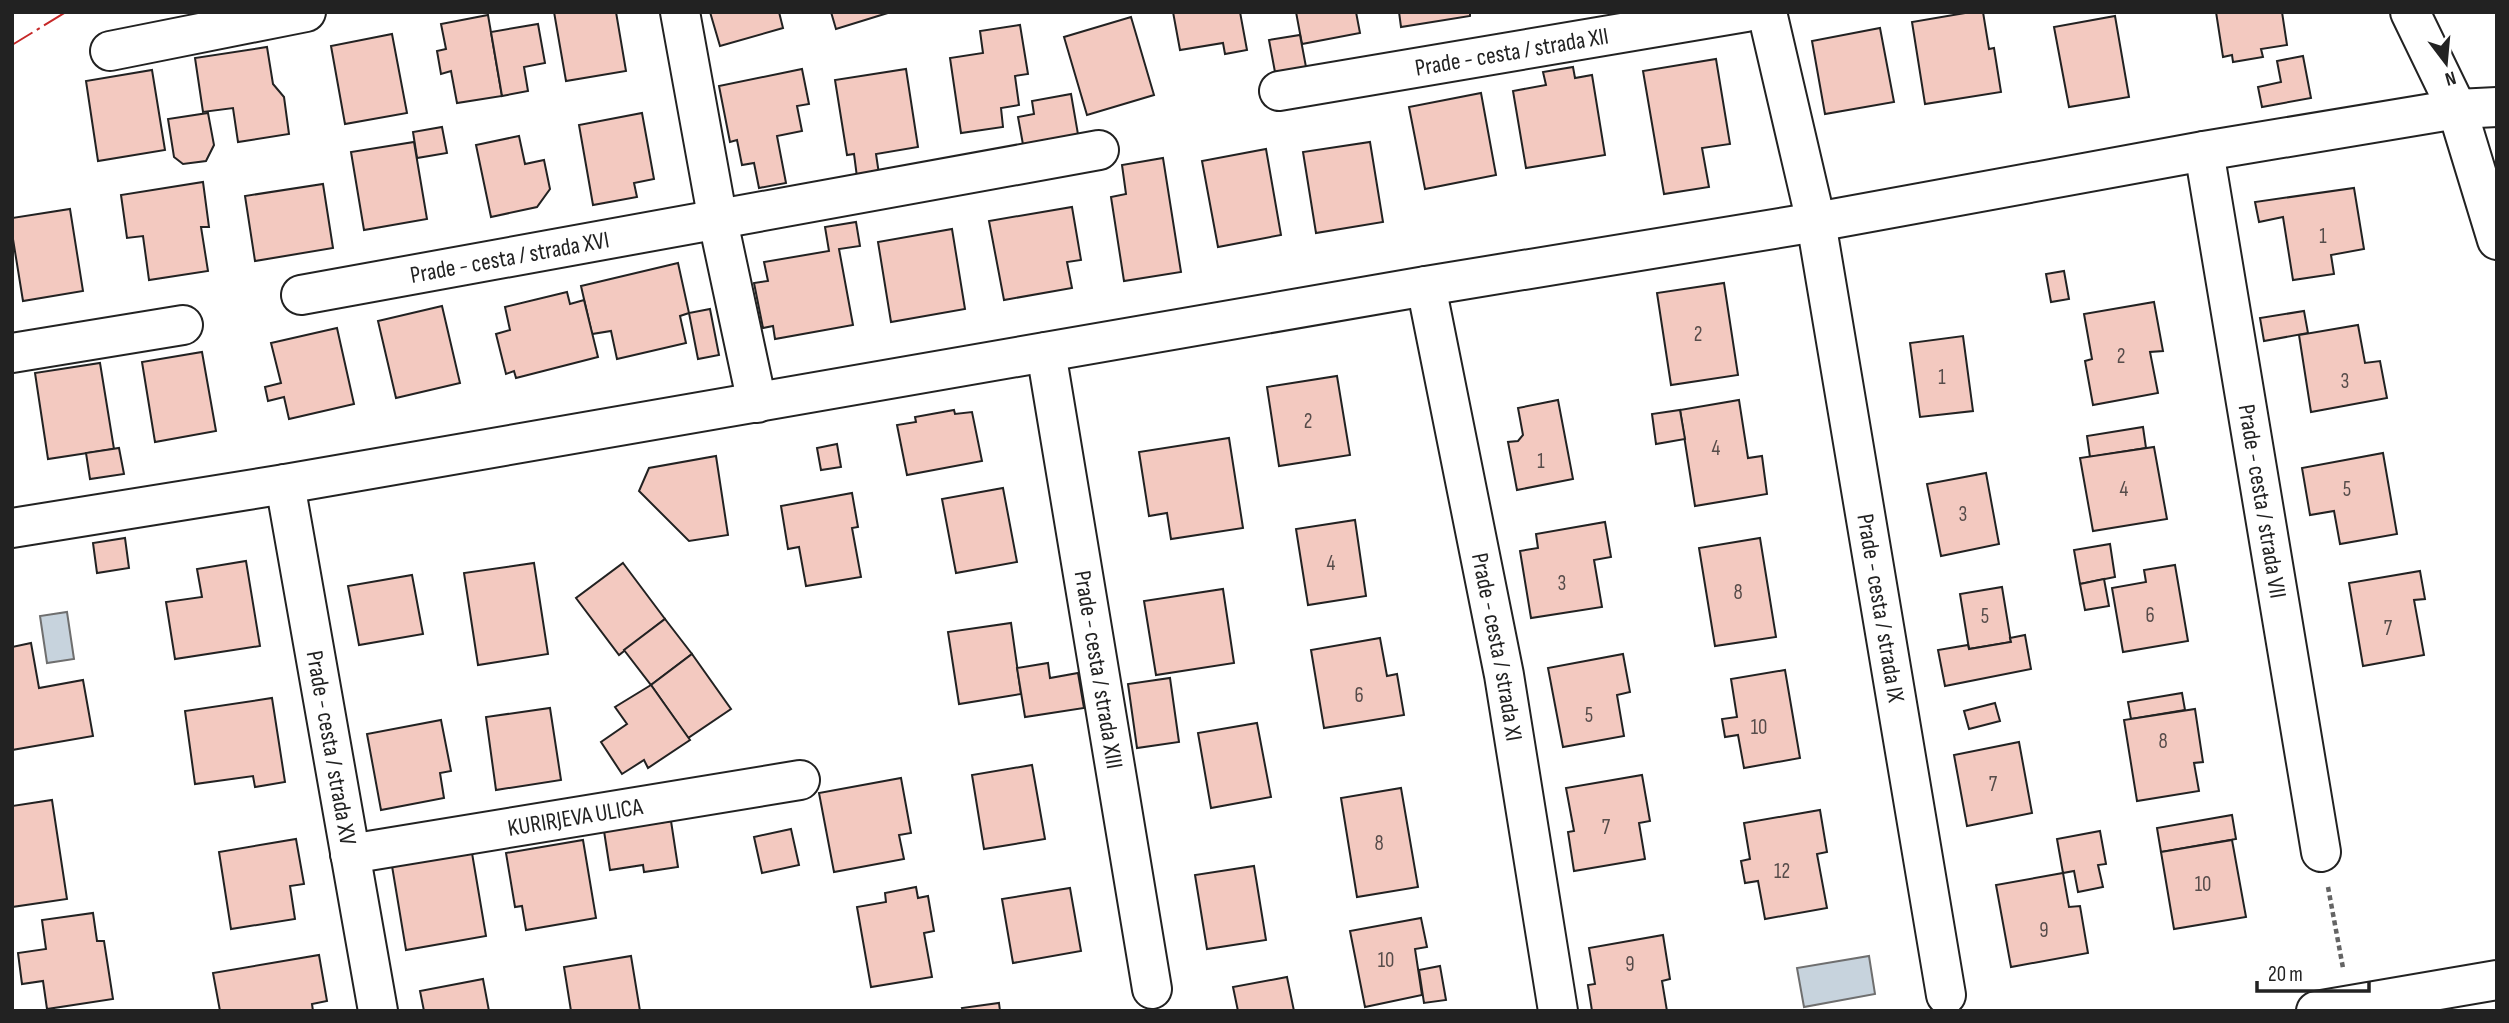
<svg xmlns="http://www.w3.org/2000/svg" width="2509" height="1023" viewBox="0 0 2509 1023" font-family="'Sofia Sans Condensed',sans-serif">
<rect width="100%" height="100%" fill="#fff"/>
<g fill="#c7d3dd" stroke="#6f6f6f" stroke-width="2">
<polygon points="67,612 74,659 47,663 40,616"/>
<polygon points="1869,956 1875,994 1804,1007 1797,968"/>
</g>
<g fill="#f3c9c0" stroke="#222" stroke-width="2">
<polygon points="554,12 616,12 626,71 566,81"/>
<polygon points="710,12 779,12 783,28 720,46"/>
<polygon points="831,12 891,12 836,29"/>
<polygon points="1173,12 1240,12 1247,50 1225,54 1223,43 1180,50"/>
<polygon points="1296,12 1356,12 1360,33 1302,44"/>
<polygon points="1399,12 1470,12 1470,16 1401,27"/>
<polygon points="1971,12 1983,12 1989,49 1994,48 2001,92 1925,104 1912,22"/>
<polygon points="2216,12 2282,12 2287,45 2261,49 2263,57 2233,62 2232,55 2223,57"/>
<polygon points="488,15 502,96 457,103 451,71 441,74 437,51 446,49 441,24"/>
<polygon points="2115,16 2129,97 2069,107 2054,27"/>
<polygon points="1131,17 1154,95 1087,115 1064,37"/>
<polygon points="538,24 545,63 524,67 528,91 502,96 491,32"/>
<polygon points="1020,25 1028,74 1015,76 1019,105 1001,108 1003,127 961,133 950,58 983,53 980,31"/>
<polygon points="1880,28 1894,102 1825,114 1812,41"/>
<polygon points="392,34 407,113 345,124 331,46"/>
<polygon points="1300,35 1306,67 1275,72 1269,40"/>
<polygon points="267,47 273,84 284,97 289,134 238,142 233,108 203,112 195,58"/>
<polygon points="2303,56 2311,98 2262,107 2258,87 2281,82 2277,61"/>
<polygon points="1716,59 1730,144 1702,148 1709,187 1664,194 1643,71"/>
<polygon points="1573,67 1575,78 1592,75 1605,155 1526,168 1513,91 1546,85 1543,72"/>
<polygon points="802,69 809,104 797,106 802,131 777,136 786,183 759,188 754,163 742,165 737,140 730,142 719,86"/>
<polygon points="906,69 918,147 876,154 879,174 857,177 854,154 847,155 835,80"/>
<polygon points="152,70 165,150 98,161 86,81"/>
<polygon points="1481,93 1496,175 1425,189 1409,107"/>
<polygon points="1071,94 1079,140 1024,150 1018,117 1034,114 1032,101"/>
<polygon points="208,113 214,145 206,161 183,164 174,157 168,119"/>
<polygon points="642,113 654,179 634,183 637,197 593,205 579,125"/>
<polygon points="442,127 447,153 417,158 413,132"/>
<polygon points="519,136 525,164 544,160 550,189 537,207 491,217 476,145"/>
<polygon points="414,142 427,219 364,230 351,152"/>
<polygon points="1370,142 1383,222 1316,233 1303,152"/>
<polygon points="1266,149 1281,235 1218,247 1202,161"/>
<polygon points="1163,158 1181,272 1124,281 1111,197 1126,194 1122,165"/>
<polygon points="203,182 209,227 201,227 208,271 149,280 143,236 127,238 121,195"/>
<polygon points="323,184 333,248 255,261 245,196"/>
<polygon points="2354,188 2364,249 2331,255 2334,274 2293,280 2283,217 2259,222 2255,202"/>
<polygon points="1072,207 1081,260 1067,262 1072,288 1004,300 989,221"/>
<polygon points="70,209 83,291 23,301 12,233 12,218"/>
<polygon points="856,222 860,246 839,249 853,325 775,339 773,326 763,328 754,283 768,281 764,262 829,251 825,227"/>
<polygon points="952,229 965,309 891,322 878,242"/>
<polygon points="678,263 689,313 680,316 686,343 617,359 611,331 592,334 581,286"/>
<polygon points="2064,271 2069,299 2051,302 2046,274"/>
<polygon points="1724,283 1738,375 1671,385 1657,293"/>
<polygon points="567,292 570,304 584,300 598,357 516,378 514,371 506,374 496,334 510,330 505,307"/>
<polygon points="2154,302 2163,351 2150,352 2158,393 2093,405 2085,361 2092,359 2084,314"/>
<polygon points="442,306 460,383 396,398 378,321"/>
<polygon points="710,309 719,355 698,359 689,313"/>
<polygon points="2304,311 2308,333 2264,341 2260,318"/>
<polygon points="2358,325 2365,363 2380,361 2387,398 2311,412 2299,335"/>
<polygon points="337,328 354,404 289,419 284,397 268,401 265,387 281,383 271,343"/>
<polygon points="1963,336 1973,411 1920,417 1910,343"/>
<polygon points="202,352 216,431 155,442 142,362"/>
<polygon points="100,363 114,449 48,459 35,373"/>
<polygon points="1337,376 1350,455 1279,466 1267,387"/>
<polygon points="1558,400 1573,479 1517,490 1508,442 1518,441 1523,435 1518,408"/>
<polygon points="1739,400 1748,458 1762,456 1767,494 1695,506 1680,410"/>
<polygon points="954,410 955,414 972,412 982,461 907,475 897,425 916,422 915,417"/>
<polygon points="1680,410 1685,439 1656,444 1652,414"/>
<polygon points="2143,427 2146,448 2090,457 2087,436"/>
<polygon points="1229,438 1243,528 1171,539 1167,513 1149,516 1139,452"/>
<polygon points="837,444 841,467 821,470 817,448"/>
<polygon points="2154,447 2167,519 2093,531 2080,458"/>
<polygon points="119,448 124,474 90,479 86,453"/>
<polygon points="2383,453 2397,534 2340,544 2334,511 2310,515 2302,468"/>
<polygon points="716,456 728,535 689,541 639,491 649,468"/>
<polygon points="1986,473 1999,544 1941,556 1927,484"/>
<polygon points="1003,488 1017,562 956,573 942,499"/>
<polygon points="852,493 858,527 852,528 861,577 806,586 799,547 788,549 781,506"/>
<polygon points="1355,520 1366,596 1308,605 1296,529"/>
<polygon points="1605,522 1611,557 1594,560 1602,607 1531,618 1520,551 1538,548 1536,534"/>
<polygon points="125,538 129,568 97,573 93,543"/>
<polygon points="1760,538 1776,637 1715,646 1699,548"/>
<polygon points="2110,544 2115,577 2080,584 2074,550"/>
<polygon points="246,561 260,646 175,659 166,602 202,597 197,569"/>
<polygon points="534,563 548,654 478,665 464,573"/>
<polygon points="623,563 665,619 619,655 576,598"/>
<polygon points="2175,565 2188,641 2123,652 2112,588 2146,582 2144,570"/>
<polygon points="2420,571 2425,599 2414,600 2424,655 2363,666 2349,583"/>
<polygon points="412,575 423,634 359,645 348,586"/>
<polygon points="2104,579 2109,606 2085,610 2080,584"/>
<polygon points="2002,587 2011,642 1969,649 1960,594"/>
<polygon points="1223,589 1234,663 1156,675 1144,601"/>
<polygon points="665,619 692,654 651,685 624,650"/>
<polygon points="1011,623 1021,694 959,704 948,632"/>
<polygon points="2025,635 2031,669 1945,686 1938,650 1968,645 1969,649 2011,642 2010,638"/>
<polygon points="1380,638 1387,676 1397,674 1404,715 1324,728 1311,650"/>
<polygon points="31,643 39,688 83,680 93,736 12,750 12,647"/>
<polygon points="692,654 731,709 688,738 651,685"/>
<polygon points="1623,654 1630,692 1617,695 1624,736 1563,747 1548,668"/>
<polygon points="1048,663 1050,678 1078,673 1084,708 1025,717 1017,668"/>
<polygon points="1785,670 1800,758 1744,768 1738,735 1725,737 1722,719 1737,717 1731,679"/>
<polygon points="1170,678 1179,742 1137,748 1128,684"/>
<polygon points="651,685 690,740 648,768 644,760 622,774 601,742 627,724 615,707"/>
<polygon points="2182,693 2185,710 2131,719 2128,702"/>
<polygon points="272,698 285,782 255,787 253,776 195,784 185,711"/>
<polygon points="1995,703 2000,721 1969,729 1964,711"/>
<polygon points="550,708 561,780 496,790 486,717"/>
<polygon points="2195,709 2203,762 2194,763 2199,791 2137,801 2124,720"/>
<polygon points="441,720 451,771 440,773 444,798 381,810 367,734"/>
<polygon points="1257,723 1271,797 1211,808 1198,733"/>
<polygon points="2019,742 2032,813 1967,826 1954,755"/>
<polygon points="1032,765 1045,839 984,849 972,775"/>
<polygon points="1642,775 1650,821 1639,823 1645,859 1574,871 1568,832 1574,831 1566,788"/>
<polygon points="901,778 911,833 899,835 904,859 834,872 819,793"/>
<polygon points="1401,788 1418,887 1357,897 1341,798"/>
<polygon points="52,800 67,899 12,907 12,806"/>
<polygon points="1820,810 1827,852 1817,854 1827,908 1765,919 1758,881 1745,883 1741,861 1750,859 1744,823"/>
<polygon points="2232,815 2236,839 2161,852 2157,828"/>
<polygon points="671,821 678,867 644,872 643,865 610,870 604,831"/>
<polygon points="791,829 799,865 762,873 754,837"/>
<polygon points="2100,831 2106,864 2098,865 2103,887 2078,892 2074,871 2063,873 2057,839"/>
<polygon points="296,839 304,884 290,886 295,919 231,929 219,852"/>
<polygon points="583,840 596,918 526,930 522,906 515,907 506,853"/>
<polygon points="2232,840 2246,917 2174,929 2161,852"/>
<polygon points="472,853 486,936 406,950 392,866"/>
<polygon points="1254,866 1266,940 1207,949 1195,875"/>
<polygon points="2063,873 2069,907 2080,906 2088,953 2011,967 1996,885"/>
<polygon points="916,887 918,898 928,896 934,931 924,933 932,977 871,987 857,907 886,902 885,893"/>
<polygon points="1070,888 1081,951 1013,963 1002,899"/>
<polygon points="93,913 97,941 104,941 113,999 47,1009 43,981 22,984 18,953 46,949 42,920"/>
<polygon points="1421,918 1427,947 1415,949 1422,995 1365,1007 1350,931"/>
<polygon points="1663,935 1670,979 1662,981 1667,1011 1592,1011 1588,985 1595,984 1589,948"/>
<polygon points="319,955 327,1001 312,1004 313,1011 220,1011 213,973"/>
<polygon points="631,956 640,1011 571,1011 564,967"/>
<polygon points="1440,966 1446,1000 1424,1003 1419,970"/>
<polygon points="1287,977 1294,1011 1238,1011 1233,987"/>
<polygon points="483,979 489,1011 424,1011 420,991"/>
<polygon points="999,1003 1000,1011 963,1011 962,1008"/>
</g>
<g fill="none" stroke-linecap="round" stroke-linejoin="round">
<defs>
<g id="minor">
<polyline points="680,12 718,221 757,403"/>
<path id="s1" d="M1767 12 1816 222 1946 995"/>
<polyline points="2410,12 2457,109 2497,240"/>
<polyline points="110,51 306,12"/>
<path id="s2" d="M1279 91 1746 12"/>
<path id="s3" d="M2204 151 2321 852"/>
<path id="s4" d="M1426 286 1504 675 1558 1011"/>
<path id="s5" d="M301 295 1099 150"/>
<path id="s6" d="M1046 352 1152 989"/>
<polyline points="12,353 183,325"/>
<path id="s7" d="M285 484 378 1011"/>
<polyline points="12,528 285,484 1426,286 1816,222 2204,151 2457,109 2497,107"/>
<path id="s8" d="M350 854 800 780"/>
<polyline points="2316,1011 2497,980"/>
</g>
</defs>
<use href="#minor" stroke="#222" stroke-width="42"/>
<polyline stroke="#646464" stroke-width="4.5" stroke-dasharray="5 3.5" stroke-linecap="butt" points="2328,887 2343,968"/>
<use href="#minor" stroke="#fff" stroke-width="38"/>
<polyline stroke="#c62828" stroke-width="2" stroke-dasharray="24 5 3.5 5" stroke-linecap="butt" points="12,45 66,12"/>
</g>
<g text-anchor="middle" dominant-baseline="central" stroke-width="5" stroke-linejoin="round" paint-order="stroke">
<g font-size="21" fill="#564c4a">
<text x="2323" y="236">1</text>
<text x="1698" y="334">2</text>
<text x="2121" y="356">2</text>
<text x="1942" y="377">1</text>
<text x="2345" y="381">3</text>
<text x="1308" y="421">2</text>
<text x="1716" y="448">4</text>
<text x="1541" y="461">1</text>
<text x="2124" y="489">4</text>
<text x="2347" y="489">5</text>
<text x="1963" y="514">3</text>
<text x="1331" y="563">4</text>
<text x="1562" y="583">3</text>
<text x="1738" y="592">8</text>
<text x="2150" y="615">6</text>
<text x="1985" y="616">5</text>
<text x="2388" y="628">7</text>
<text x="1359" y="695">6</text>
<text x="1589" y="715">5</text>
<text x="1759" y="727">10</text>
<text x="2163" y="741">8</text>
<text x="1993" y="784">7</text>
<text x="1606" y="827">7</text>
<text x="1379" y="843">8</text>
<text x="1782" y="871">12</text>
<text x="2203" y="884">10</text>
<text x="2044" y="930">9</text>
<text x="1386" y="960">10</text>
<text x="1630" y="964">9</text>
</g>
<g font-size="24" fill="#222" stroke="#fff">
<text stroke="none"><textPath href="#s2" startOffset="236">Prade - cesta / strada XII</textPath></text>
<text stroke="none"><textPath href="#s5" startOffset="212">Prade - cesta / strada XVI</textPath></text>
<text stroke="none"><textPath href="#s3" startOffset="355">Prade - cesta / strada VII</textPath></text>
<text stroke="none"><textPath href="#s1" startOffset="607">Prade - cesta / strada IX</textPath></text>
<text stroke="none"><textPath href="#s4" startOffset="368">Prade - cesta / strada XI</textPath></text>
<text stroke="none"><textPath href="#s6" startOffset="322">Prade - cesta / strada XIII</textPath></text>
<text stroke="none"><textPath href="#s7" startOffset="268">Prade - cesta / strada XV</textPath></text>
<text stroke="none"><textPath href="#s8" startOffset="228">KURIRJEVA ULICA</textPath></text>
</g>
</g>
<rect width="2509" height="1023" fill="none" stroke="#222222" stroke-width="28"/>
<g transform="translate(2446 63) rotate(164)" stroke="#ffffff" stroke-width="5" paint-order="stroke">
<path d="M0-5L12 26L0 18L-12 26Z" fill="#222222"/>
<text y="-10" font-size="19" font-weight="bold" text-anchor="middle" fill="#222222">N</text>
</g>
<path d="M2257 981v10h112v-10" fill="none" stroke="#222222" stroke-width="3.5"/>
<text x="2268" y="981" font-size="21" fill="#222222" stroke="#ffffff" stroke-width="5" paint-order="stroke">20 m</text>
</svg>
